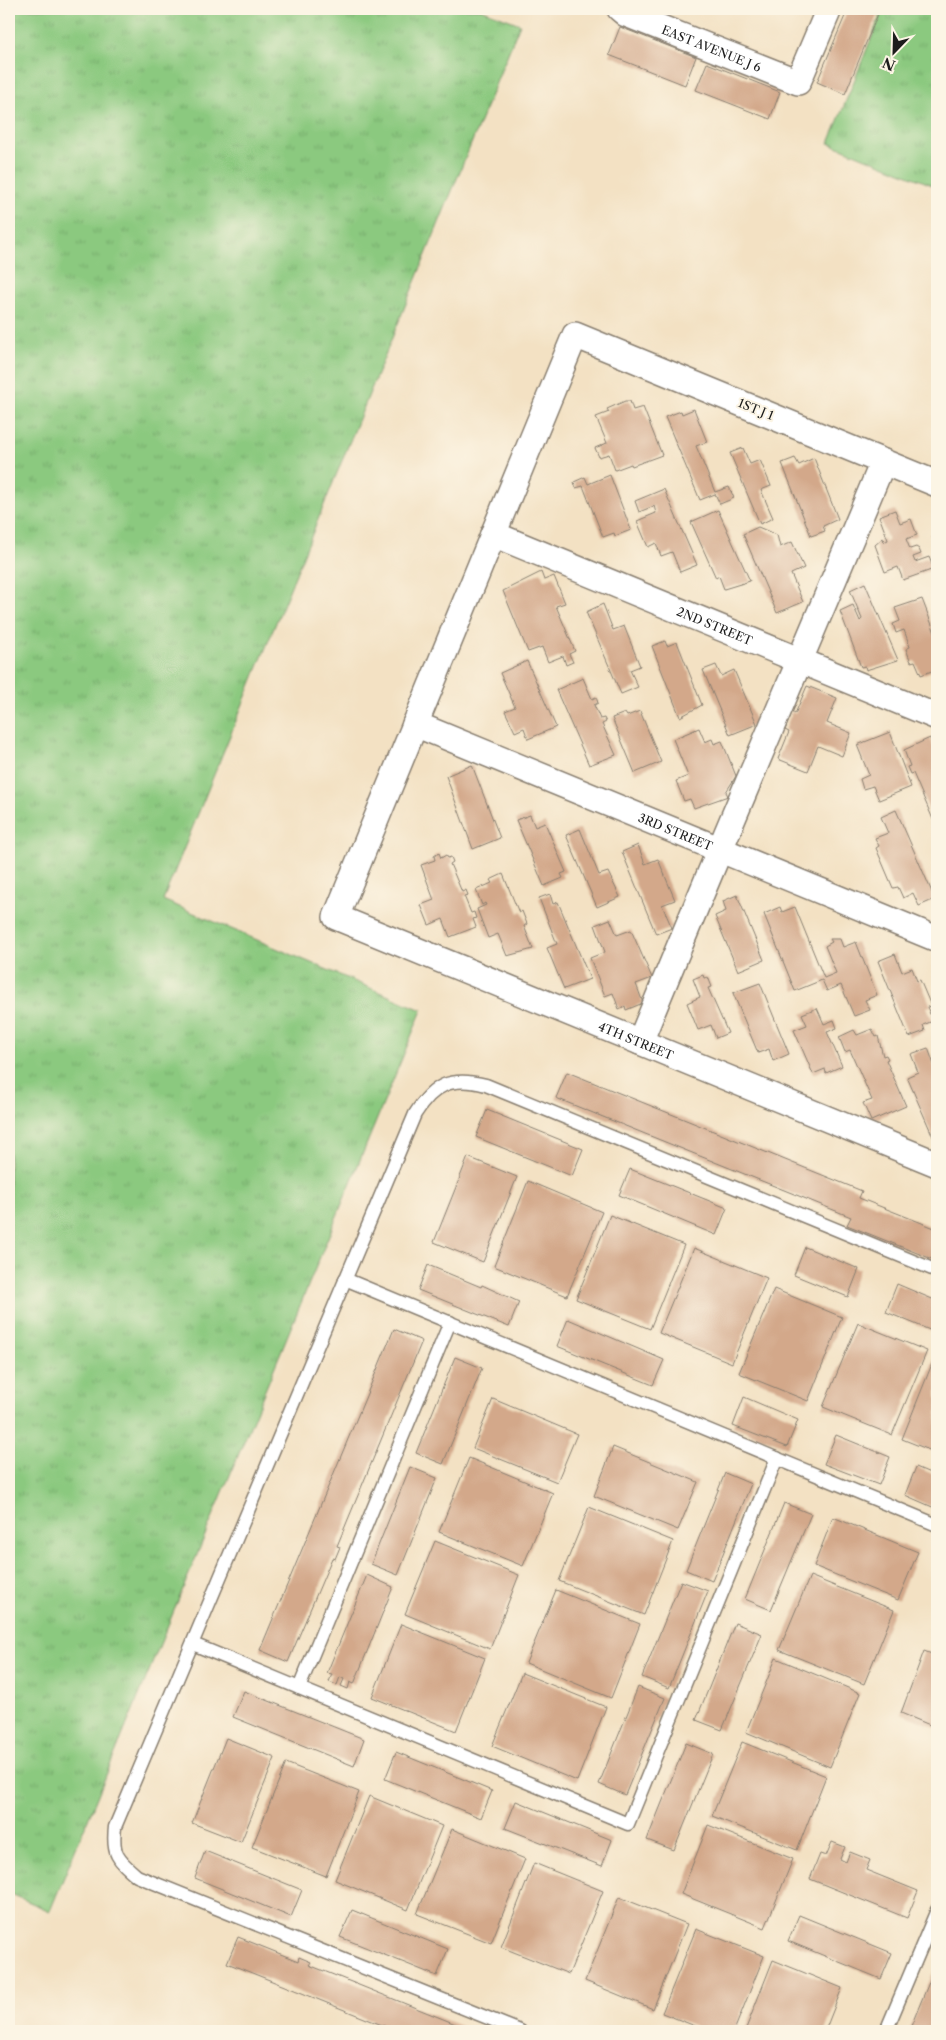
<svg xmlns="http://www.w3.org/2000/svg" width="946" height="2040" viewBox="0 0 946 2040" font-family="'Libre Caslon Text',serif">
<defs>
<pattern id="grass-tufts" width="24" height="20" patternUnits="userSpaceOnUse" patternTransform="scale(1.25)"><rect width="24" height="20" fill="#8bc97f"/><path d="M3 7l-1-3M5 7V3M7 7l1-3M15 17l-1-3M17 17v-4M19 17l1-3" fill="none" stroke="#77ac6d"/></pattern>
</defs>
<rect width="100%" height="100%" fill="#fcf5e5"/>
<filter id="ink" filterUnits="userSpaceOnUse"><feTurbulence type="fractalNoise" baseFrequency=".02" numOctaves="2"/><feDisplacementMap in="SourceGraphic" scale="10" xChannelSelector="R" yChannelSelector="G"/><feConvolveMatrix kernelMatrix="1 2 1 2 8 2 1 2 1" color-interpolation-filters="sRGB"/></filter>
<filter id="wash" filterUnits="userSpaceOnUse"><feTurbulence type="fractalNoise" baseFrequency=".0096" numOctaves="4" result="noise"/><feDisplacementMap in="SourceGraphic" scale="20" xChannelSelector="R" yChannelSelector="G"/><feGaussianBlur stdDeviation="1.12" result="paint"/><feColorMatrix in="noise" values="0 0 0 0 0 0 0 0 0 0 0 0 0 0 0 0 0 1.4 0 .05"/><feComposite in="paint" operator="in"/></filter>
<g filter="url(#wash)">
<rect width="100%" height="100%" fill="#f3e1c3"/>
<g fill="url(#grass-tufts)" stroke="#54724e">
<polygon points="9,9 481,9 520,24 163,900 422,1010 50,1911 9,1893"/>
<polygon points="883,9 937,9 937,187 829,143"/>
</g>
<g id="blocks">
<g fill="#d3a88a">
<polygon points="848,9 880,9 845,94 817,82"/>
<polygon points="620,27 696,57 685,85 609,55"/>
<polygon points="707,63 780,92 770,119 696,90"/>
<polygon points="625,401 630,401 633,410 643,407 662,455 632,466 631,464 615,470 609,454 599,457 595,448 607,443 596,417 609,412 607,409"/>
<polygon points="694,409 707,442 696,446 715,492 729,487 734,498 720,504 715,494 700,500 665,417 681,411 682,414"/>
<polygon points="743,448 750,464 760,460 771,486 761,490 773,518 760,524 730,453"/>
<polygon points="795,458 799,465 814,458 838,519 823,526 825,531 811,536 782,463"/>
<polygon points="610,475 631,530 615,536 614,533 603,537 583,486 576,488 574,482 585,477 588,484"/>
<polygon points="664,489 697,565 680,572 672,552 661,556 656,543 648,547 637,521 656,513 654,506 639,512 635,501"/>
<polygon points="718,510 750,581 724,589 719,576 716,578 691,522"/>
<polygon points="895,510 900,523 911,519 917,535 906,539 910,549 916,547 919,549 921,554 913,557 915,562 929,557 934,569 903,580 898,567 885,572 875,545 883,538 884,542 888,540 879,516"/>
<polygon points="758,527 777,535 780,547 792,542 804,568 791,574 803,602 777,613 743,534"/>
<polygon points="937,535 937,551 932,537"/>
<polygon points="541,572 544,580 554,576 565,603 556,606 575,651 569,654 573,662 566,665 563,656 548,662 542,647 528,652 503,591"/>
<polygon points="865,583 898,660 866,670 865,666 861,667 840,611 853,605 860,621 862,619 850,590"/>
<polygon points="922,599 937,638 937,669 921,675 915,661 911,662 906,649 910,647 904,630 896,633 893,624 900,621 895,608"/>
<polygon points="603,604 613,630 624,626 640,666 630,670 638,687 621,694 586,612"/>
<polygon points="665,641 667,646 677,642 702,705 680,717 652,646"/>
<polygon points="527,661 556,727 528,739 524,728 515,732 505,711 515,707 500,673"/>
<polygon points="716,665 721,676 734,670 757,724 730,735 703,670"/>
<polygon points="583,678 592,699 596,697 598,703 594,705 600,719 604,718 606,722 602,724 616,755 589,765 556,690"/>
<polygon points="807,686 837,698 827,723 851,733 842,756 818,746 808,771 778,759 789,732 785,730 792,712 795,714"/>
<polygon points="640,711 661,762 635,773 612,718 625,713 627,716"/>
<polygon points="699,728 705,742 712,739 714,744 722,741 736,776 726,792 728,796 694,808 690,799 684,801 676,781 688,776 673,739"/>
<polygon points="890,732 911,787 879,800 873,786 863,789 860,779 869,775 857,745"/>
<polygon points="930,738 937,755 937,823 935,824 913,773 910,774 907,767 910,766 904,750"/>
<polygon points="472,765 500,838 473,849 446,776"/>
<polygon points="896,810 935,899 919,906 913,893 903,898 898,887 893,888 876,848 879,846 875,838 888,833 881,817"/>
<polygon points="530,815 535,827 545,823 566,872 561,874 563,878 544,886 516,820"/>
<polygon points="580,829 599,875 608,872 620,897 597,907 566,835"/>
<polygon points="638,845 645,864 658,859 675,900 662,905 672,928 656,934 622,852"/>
<polygon points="439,853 441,858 446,855 448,858 451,857 453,862 450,864 462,892 466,890 468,895 464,896 471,913 474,912 476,918 473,919 476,927 450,937 443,919 429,925 421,905 434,900 421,865 435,860 434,856"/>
<polygon points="503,874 519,913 522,911 527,924 524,926 533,949 507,956 498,934 488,938 477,909 486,905 485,903 482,905 476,890 492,883 490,880"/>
<polygon points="550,894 553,904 558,902 590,979 564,989 547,948 557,944 539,898"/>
<polygon points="737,895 764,960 738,971 715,916 726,911 723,901"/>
<polygon points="780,907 782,912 795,907 824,978 836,973 825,946 832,942 830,939 840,939 843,947 856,942 877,995 865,1000 870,1010 854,1016 841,985 827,991 822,980 795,991 764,914"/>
<polygon points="610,919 617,935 631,930 652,978 636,984 643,1003 626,1010 625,1006 619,1009 613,993 605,996 590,958 605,952 595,925"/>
<polygon points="895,954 902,972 912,968 917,981 920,980 931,1006 927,1007 933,1021 923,1025 925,1031 909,1037 878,961"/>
<polygon points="703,975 704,978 708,977 712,987 708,988 728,1033 716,1038 711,1025 698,1030 687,1003 700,997 693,979"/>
<polygon points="760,983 789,1054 773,1061 769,1049 758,1053 733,993"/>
<polygon points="817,1008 824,1024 834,1020 837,1028 827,1032 842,1066 826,1073 825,1069 813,1074 794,1030 807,1025 802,1014"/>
<polygon points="872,1029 876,1037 878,1036 883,1056 886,1055 888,1059 886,1060 906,1106 871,1121 863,1103 872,1100 850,1050 845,1052 839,1037 854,1030 857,1035"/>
<polygon points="928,1048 937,1073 937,1138 934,1139 907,1077 918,1072 911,1054"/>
<polygon points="567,1072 862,1191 859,1198 937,1229 937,1261 847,1225 851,1217 556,1098"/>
<polygon points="487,1110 583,1149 572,1176 476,1137"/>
<polygon points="468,1157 517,1177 483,1262 434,1242"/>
<polygon points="630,1169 727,1208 716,1235 619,1195"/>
<polygon points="528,1181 602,1212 567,1296 494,1266"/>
<polygon points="610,1215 684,1245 650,1329 576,1299"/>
<polygon points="805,1247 859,1269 848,1297 794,1275"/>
<polygon points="694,1248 767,1278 732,1363 659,1333"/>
<polygon points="428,1265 481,1287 482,1285 519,1302 509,1327 418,1290"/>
<polygon points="897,1284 937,1301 937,1333 886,1312"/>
<polygon points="774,1289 842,1317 808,1401 739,1373"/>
<polygon points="568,1319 664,1360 653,1385 557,1346"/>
<polygon points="858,1323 927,1351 892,1435 823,1407"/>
<polygon points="394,1329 422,1341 337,1546 340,1547 335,1559 332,1558 288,1662 260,1650"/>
<polygon points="936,1354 937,1355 937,1453 902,1439"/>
<polygon points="455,1357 482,1368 443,1464 416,1453"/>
<polygon points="744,1397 798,1420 787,1447 733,1426"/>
<polygon points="493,1399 577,1434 557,1482 473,1448"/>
<polygon points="836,1435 890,1457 879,1485 824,1464"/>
<polygon points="613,1447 698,1482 678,1530 594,1496"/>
<polygon points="469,1458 553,1493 523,1566 439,1532"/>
<polygon points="410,1467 437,1478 398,1575 371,1564"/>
<polygon points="916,1467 937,1476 937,1509 905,1495"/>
<polygon points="725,1473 751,1484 712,1581 686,1570"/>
<polygon points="784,1503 811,1514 771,1610 745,1599"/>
<polygon points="589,1507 673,1541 644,1615 559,1581"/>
<polygon points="833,1517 918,1552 898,1600 814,1566"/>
<polygon points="435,1541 519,1575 490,1649 405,1614"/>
<polygon points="367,1575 393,1587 354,1684 350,1682 348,1689 341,1686 344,1679 340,1677 337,1685 329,1682 332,1674 327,1673"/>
<polygon points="810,1576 894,1610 864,1684 779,1650"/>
<polygon points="681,1581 708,1591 669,1688 642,1677"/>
<polygon points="556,1590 640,1624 611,1698 526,1663"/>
<polygon points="735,1623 762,1634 722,1730 696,1720"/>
<polygon points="401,1624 485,1658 456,1731 372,1697"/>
<polygon points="924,1651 937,1656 937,1728 901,1713"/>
<polygon points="776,1658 860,1693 830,1767 746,1732"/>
<polygon points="522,1673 606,1707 577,1781 492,1746"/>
<polygon points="638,1687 665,1698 625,1795 599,1784"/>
<polygon points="244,1691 364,1739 354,1766 233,1717"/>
<polygon points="226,1738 275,1758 241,1842 192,1823"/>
<polygon points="742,1742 826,1776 797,1850 712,1816"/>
<polygon points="686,1743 713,1754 674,1850 647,1840"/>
<polygon points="396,1752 492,1791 481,1818 385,1779"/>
<polygon points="286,1763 359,1792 326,1876 252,1847"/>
<polygon points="369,1796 442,1826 408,1910 335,1880"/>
<polygon points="516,1801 612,1840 602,1866 505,1828"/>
<polygon points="708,1825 793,1859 765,1928 681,1894"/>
<polygon points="452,1829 525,1859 491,1943 417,1914"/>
<polygon points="832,1842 845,1847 840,1859 846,1862 850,1852 870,1860 866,1870 918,1891 907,1918 810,1879 820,1854 826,1856"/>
<polygon points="205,1851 302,1890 291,1917 195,1878"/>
<polygon points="534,1863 603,1891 569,1974 501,1947"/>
<polygon points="619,1897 687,1924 653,2009 585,1981"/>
<polygon points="352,1910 448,1949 437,1976 340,1937"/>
<polygon points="799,1915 892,1953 881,1979 788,1941"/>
<polygon points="696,1929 764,1956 734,2031 708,2031 662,2013"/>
<polygon points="238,1937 298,1961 299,1957 311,1962 309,1965 473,2031 397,2031 227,1963"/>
<polygon points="773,1960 842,1988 825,2031 745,2031"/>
<polygon points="937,1963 937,2031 909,2031"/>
</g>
</g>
</g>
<g filter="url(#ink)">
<use href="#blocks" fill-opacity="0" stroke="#887e70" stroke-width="1"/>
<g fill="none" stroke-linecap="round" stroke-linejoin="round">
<defs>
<g id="service">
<polyline points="345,1279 937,1525"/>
<polyline points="193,1644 628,1824 777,1458"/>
<polyline points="299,1688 450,1322"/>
<path d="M520 2031 137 1876C117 1859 112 1854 115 1827L415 1114C434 1084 451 1076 486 1085L937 1271"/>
<polyline points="886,2031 937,1910"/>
</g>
<g id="minor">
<path id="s1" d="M620 9 626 14 798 82 829 9"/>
<path id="s2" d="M937 484 575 335 336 917 937 1164"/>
<path id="s3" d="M493 534 937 717"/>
<path id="s4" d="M415 724 937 939"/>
<path d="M640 1042C719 848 803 655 883 462"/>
</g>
</defs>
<use href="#service" stroke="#887e70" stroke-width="15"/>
<use href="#minor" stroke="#887e70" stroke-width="28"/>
<use href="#service" stroke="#fff" stroke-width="12"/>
<use href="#minor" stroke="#fff" stroke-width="25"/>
</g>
</g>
<g text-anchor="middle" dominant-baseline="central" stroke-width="4" stroke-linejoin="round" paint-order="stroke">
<g font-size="12" fill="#1c1c1c" stroke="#fcf5e5">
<text stroke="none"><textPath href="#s1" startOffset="100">EAST AVENUE J 6</textPath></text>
<text transform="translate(756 409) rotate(22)">1ST J 1</text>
<text stroke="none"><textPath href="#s3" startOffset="240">2ND STREET</textPath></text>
<text stroke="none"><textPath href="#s4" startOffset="282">3RD STREET</textPath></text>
<text stroke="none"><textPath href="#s2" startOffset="1345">4TH STREET</textPath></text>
</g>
</g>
<rect width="946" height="2040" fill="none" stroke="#fcf5e5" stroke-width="30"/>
<g transform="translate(894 52) rotate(203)" stroke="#fcf5e5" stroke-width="4" paint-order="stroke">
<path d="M0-4L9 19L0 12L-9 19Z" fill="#1c1c1c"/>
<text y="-8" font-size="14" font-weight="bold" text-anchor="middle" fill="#1c1c1c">N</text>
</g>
</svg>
